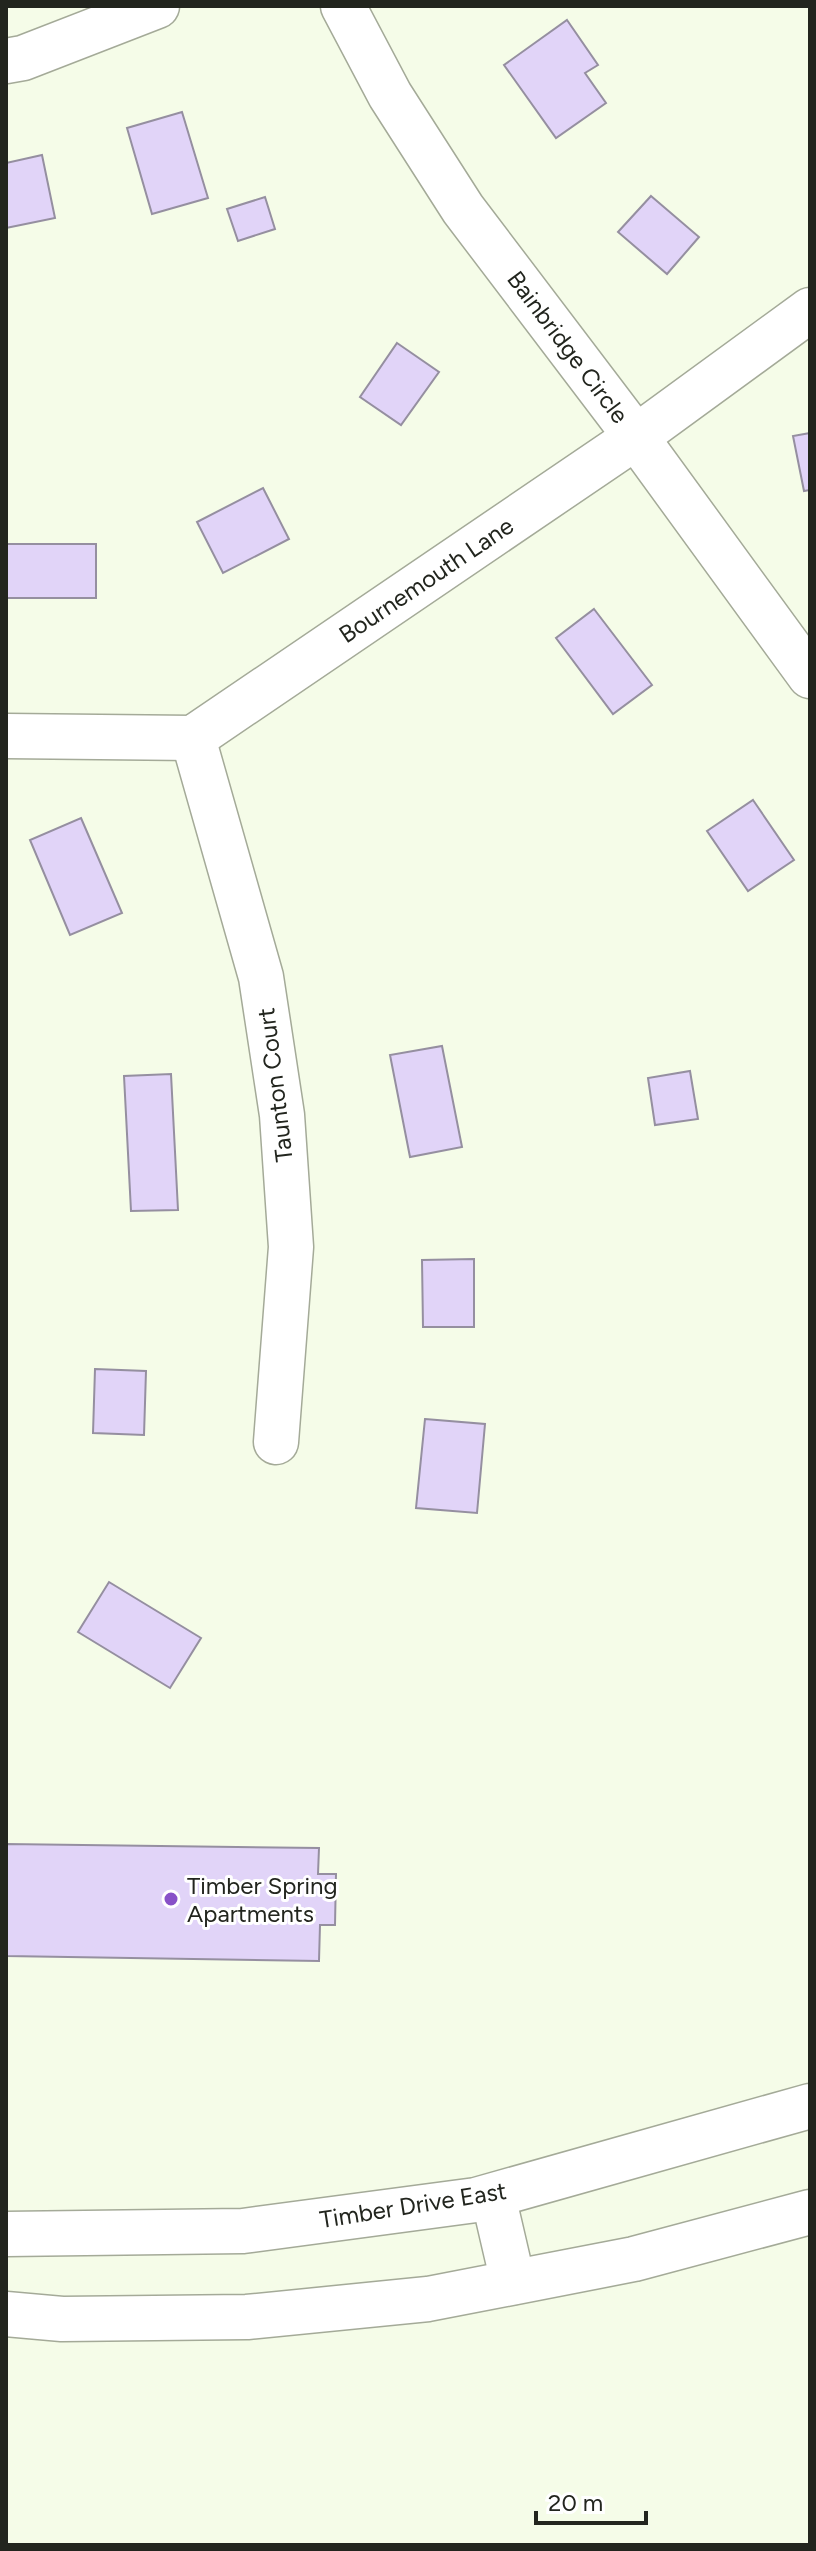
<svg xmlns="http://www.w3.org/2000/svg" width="816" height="2551" viewBox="0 0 816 2551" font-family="Figtree,sans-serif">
<rect width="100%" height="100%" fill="#f5fce8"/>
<g fill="#e1d4f8" stroke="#958fa0" stroke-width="2">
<polygon points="567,20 598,65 585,73 606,103 556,138 504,65"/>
<polygon points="182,112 208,198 152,214 127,128"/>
<polygon points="42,155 55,218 6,228 6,163"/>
<polygon points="651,196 699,237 667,274 618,232"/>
<polygon points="265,197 275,229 238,241 227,209"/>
<polygon points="397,343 439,372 401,425 360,397"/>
<polygon points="810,433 810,490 804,491 793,436"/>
<polygon points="263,488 289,539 223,573 197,522"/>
<rect x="6" y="544" width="90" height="54"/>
<polygon points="594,609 652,685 613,714 556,638"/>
<polygon points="753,800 794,860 748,891 707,831"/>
<polygon points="81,818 122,913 70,935 30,840"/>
<polygon points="442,1046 462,1147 410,1157 390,1055"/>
<polygon points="690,1071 698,1119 655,1125 648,1078"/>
<polygon points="171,1074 178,1210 131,1211 124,1076"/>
<polygon points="474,1259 474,1327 423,1327 422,1260"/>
<polygon points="95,1369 146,1371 144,1435 93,1433"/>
<polygon points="425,1419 485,1424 477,1513 416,1508"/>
<polygon points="109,1582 201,1638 170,1688 78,1632"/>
<polygon points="6,1844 319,1848 318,1874 336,1874 335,1925 320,1925 319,1961 6,1956"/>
</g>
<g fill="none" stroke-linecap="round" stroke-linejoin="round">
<defs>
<g id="minor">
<polyline points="343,6 390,95 463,209 636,437 810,676"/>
<polyline points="6,61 23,58 157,6"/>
<polyline points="6,736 193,738 636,437 810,310"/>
<polyline points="193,738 261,977 282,1115 291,1247 276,1442"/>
</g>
<g id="major">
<polyline points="493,2196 513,2282"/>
<polyline points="6,2234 243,2231 476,2200 810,2106"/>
<polyline points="6,2314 62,2319 247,2317 428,2299 634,2259 810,2212"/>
</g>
</defs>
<use href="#minor" stroke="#a4aa98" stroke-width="47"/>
<use href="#major" stroke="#a4aa98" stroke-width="47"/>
<use href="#minor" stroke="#fff" stroke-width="44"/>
<use href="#major" stroke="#fff" stroke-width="44"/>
</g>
<circle fill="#8851c8" stroke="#fff" stroke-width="3" cx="171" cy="1899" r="8"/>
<g text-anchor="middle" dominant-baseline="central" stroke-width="6" stroke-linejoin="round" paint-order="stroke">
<g font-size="24" fill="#22251e" stroke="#fff">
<text transform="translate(568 347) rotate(53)">Bainbridge Circle</text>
<text transform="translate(426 580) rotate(-34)">Bournemouth Lane</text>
<text transform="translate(275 1085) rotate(-97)">Taunton Court</text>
<text transform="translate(413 2205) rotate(-9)">Timber Drive East</text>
</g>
<g font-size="24" fill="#22251e" stroke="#fff" text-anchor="start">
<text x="187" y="1885">Timber Spring<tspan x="187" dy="28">Apartments</tspan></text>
</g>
</g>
<rect width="816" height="2551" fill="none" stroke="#22251e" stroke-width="16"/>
<path d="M536 2511v12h110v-12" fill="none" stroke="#22251e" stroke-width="4"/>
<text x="548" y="2511" font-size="24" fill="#22251e" stroke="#ffffff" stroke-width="6" paint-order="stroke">20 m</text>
</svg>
